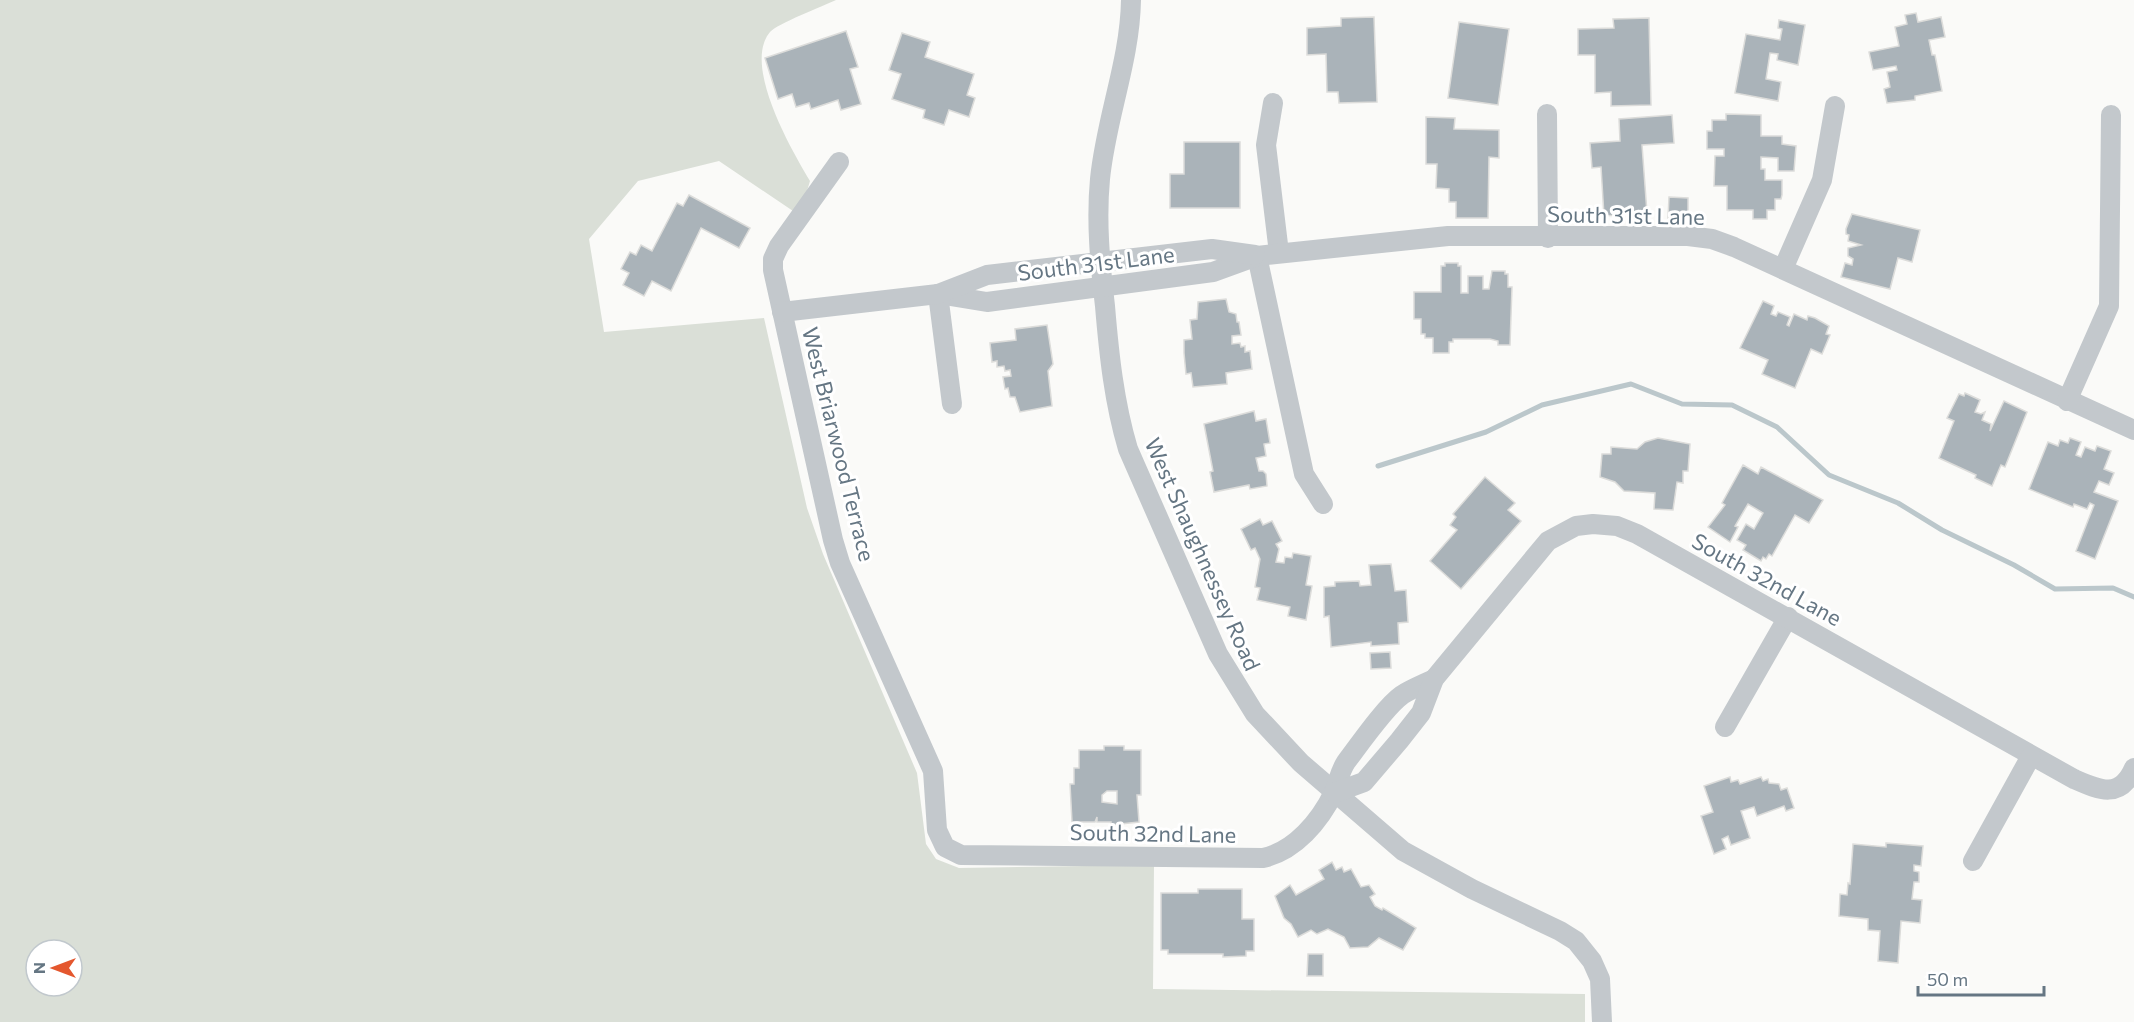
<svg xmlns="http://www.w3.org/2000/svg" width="2134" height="1022" viewBox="0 0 2134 1022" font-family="Commissioner,sans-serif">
<rect width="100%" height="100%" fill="#fafaf8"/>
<path fill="#dadfd7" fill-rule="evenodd" d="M0 0H836C823 6 777 24 770 32 742 65 792 151 810 181L807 191 793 211 719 161 638 181 589 239 604 332 764 318 807 508 823 554 917 773 926 844 936 859 959 868 1154 865 1153 989 1585 994V1022H0ZM36 950H72V986H36Z"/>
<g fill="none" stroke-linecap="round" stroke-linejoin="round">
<polyline stroke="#bbc7cb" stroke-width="5" points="1378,466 1486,432 1542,405 1631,384 1682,404 1732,405 1777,427 1829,475 1898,503 1942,530 2014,565 2055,589 2113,588 2134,597"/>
</g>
<g fill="#aab3b9" stroke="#dcdcda" stroke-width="1.5" fill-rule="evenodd">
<polygon points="1916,13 1918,22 1941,17 1945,37 1929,40 1932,55 1935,55 1942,91 1915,96 1915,100 1887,103 1884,89 1890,87 1887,72 1897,70 1896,66 1873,70 1869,52 1899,46 1895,27 1907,24 1905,15"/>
<polygon points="1374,17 1377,102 1339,103 1338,92 1327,92 1326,54 1307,55 1307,28 1341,26 1341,18"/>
<polygon points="1649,18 1651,105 1611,106 1611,92 1595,93 1595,55 1578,55 1578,29 1614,28 1613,19"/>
<polygon points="1779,20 1805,25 1798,65 1777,60 1778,54 1770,53 1766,79 1781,82 1778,101 1735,93 1746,34 1780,40 1782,29 1778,28"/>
<polygon points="1459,22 1509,29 1498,105 1448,98"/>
<polygon points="846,31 858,67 850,69 861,104 841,110 838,100 811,109 809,103 796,107 792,94 778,99 765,58"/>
<polygon points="902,33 930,42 925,57 974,74 967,95 975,98 969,117 949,110 944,125 923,118 925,110 892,99 901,74 889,70"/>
<polygon points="1726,114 1761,115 1761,136 1782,136 1782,144 1796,146 1794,171 1778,171 1778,158 1761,157 1761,169 1765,169 1765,180 1782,180 1782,195 1781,199 1775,199 1775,210 1767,210 1767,219 1753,219 1753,210 1727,210 1727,186 1714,186 1715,156 1724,156 1724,149 1707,149 1707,131 1712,131 1712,120 1726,120"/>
<polygon points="1672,115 1674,143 1642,145 1647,213 1604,216 1601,167 1592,168 1590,143 1620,141 1619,119"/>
<polygon points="1426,117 1455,118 1454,129 1499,130 1499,158 1489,157 1488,218 1456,218 1456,202 1449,202 1449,189 1436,188 1437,164 1426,164"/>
<polygon points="1184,142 1240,142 1240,208 1170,208 1170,174 1184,174"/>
<polygon points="689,195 750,228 739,248 701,228 671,291 652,281 644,296 623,285 629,273 621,269 630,252 636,255 641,245 652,251 677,203 683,206"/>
<polygon points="1669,197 1688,198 1688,218 1668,218"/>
<polygon points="1852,214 1920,230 1912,262 1898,258 1890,289 1841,277 1845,263 1852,265 1853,259 1848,256 1848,248 1861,245 1848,241 1849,235 1846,234 1846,229"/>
<polygon points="1445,263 1458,263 1458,266 1461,266 1461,293 1468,293 1468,276 1483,276 1483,289 1489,289 1492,271 1505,271 1505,274 1508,274 1508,287 1512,287 1510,345 1498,345 1498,341 1490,339 1453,339 1453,342 1449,342 1449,353 1433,353 1433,338 1425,338 1425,334 1421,334 1421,319 1414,319 1414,292 1441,292 1441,266 1445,266"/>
<polygon points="1226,299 1229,312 1236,314 1237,322 1239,322 1241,335 1232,336 1232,344 1240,343 1241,347 1245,346 1245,352 1250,351 1252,369 1226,373 1227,384 1193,387 1191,373 1186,374 1184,353 1184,340 1192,339 1190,320 1197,319 1198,302"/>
<polygon points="1763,301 1774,306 1771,314 1776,316 1778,312 1790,317 1787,325 1789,326 1794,314 1807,320 1808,316 1815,318 1829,326 1826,334 1830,335 1822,354 1811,349 1795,388 1762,374 1768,360 1740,348"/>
<polygon points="1047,325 1053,364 1048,371 1052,406 1020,412 1015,397 1010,397 1008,388 1005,389 1003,377 1011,376 1010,370 1005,371 1004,366 997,367 997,361 992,362 990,343 1016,340 1015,329"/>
<polygon points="1965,393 1980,400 1975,412 1981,414 1985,412 1982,420 1991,424 1990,431 2004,401 2027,412 2005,467 2001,465 1992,486 1975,478 1976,475 1939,458 1954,421 1947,418 1959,394 1964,396"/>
<polygon points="1254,411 1256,421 1266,419 1270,443 1264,444 1266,456 1256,458 1259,471 1263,471 1266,474 1267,486 1250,489 1249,485 1214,492 1210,472 1213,471 1204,424"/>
<polygon points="1658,438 1690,444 1688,471 1683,471 1683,483 1677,482 1673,510 1654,509 1655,493 1624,491 1615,482 1600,477 1602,454 1611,454 1611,447 1637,449 1645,442"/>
<polygon points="2070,438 2081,442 2076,455 2081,457 2085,447 2095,451 2097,446 2111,451 2104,469 2114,473 2109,485 2099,481 2094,492 2118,501 2095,559 2076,551 2094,505 2090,503 2087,509 2074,504 2073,507 2029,489 2048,442 2058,446 2060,440 2068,443"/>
<polygon points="1743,465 1758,474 1761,467 1823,500 1809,523 1795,515 1772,556 1769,554 1766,559 1763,557 1761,561 1743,550 1746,545 1737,540 1746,524 1754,529 1763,513 1748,504 1735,526 1738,527 1730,542 1708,527 1725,505 1722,503"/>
<polygon points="1485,477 1515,503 1508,510 1521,521 1461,589 1430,561 1457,530 1450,525 1456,517 1453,514"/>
<polygon points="1260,519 1263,525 1272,521 1282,541 1276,544 1279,549 1276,562 1284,563 1285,557 1292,558 1293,553 1311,556 1306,585 1312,586 1306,620 1288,616 1290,607 1257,600 1260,588 1255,587 1260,559 1255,548 1251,550 1241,529"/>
<polygon points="1391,564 1395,591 1406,590 1408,622 1398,623 1399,644 1371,646 1371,642 1331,647 1329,616 1324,617 1324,587 1335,586 1335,582 1359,581 1360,586 1371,585 1369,565"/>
<polygon points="1390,652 1391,668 1371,669 1370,653"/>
<path d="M1104 746H1124V750H1141V795H1137L1139 822 1111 825V822H1097V817L1095 822H1072L1070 784H1074V768H1079V750H1104ZM1107 791H1117V804L1102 802V795Z"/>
<polygon points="1730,777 1731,782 1738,780 1740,784 1761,777 1763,781 1768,779 1769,783 1779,784 1781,790 1787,788 1794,808 1786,811 1784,806 1757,816 1754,807 1741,811 1750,838 1731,845 1728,836 1722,839 1726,849 1714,854 1701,816 1713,812 1704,786"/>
<polygon points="1886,843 1923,846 1921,866 1914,865 1914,871 1919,872 1919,882 1914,882 1912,899 1922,900 1920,923 1901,921 1898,963 1878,961 1880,931 1868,930 1868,919 1839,916 1840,894 1847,895 1848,883 1850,884 1853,844 1886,847"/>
<polygon points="1332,862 1336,870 1342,867 1344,872 1351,869 1361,887 1369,885 1375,894 1370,897 1375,906 1382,910 1383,908 1416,928 1403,950 1379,938 1368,947 1350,948 1344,937 1328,929 1317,934 1311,930 1298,937 1291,924 1284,918 1275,896 1290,885 1296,895 1324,879 1319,870"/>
<polygon points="1198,889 1242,889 1242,919 1254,919 1254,951 1246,951 1246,956 1223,957 1223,954 1168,954 1168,950 1161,950 1161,893 1198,893"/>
<polygon points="1308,954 1323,954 1323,976 1307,976"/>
</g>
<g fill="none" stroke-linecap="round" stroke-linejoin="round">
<g stroke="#c3c8cc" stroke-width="20">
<path d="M1131 0C1130 61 1106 118 1100 179 1096 221 1100 263 1105 306 1109 354 1114 402 1128 449L1218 654 1255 714 1301 763 1403 851 1472 889 1560 931 1576 941 1592 961 1600 979 1602 1022"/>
<polyline points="1273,103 1266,145 1279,253"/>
<polyline points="1547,114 1548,238"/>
<path d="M839 162 779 246 773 259V270L833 540 840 563 933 771 937 830 945 847 961 855 1263 858C1295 851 1320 821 1334 792 1338 782 1340 771 1346 762 1359 745 1385 707 1402 695 1411 689 1424 684 1434 679"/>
<polyline points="1257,256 1304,474 1323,504"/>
<polyline points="1783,269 1822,180 1835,106"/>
<polyline points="938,294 987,302 1213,272 1257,256 1448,236 1688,236 1712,239 1734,247 2134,430"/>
<polyline points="938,294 952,404"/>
<polyline points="782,312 938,294 987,275 1212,249 1255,255"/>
<polyline points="2067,401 2109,306 2111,115"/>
<polyline points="1725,727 1788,617"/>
<path d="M1334 793 1364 782 1399 741 1421 713 1434 679 1548 541 1576 526 1593 524 1617 526 1637 534 2074 779C2099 790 2120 800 2134 768"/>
<polyline points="1973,861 2031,756"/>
</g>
</g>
<g text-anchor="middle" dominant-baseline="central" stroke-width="6" stroke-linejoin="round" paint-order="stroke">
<g font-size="22" fill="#657683" stroke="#fff">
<text transform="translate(1626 215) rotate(1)">South 31st Lane</text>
<text transform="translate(1096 263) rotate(-7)">South 31st Lane</text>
<text transform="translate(839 444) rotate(76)">West Briarwood Terrace</text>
<text transform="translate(1203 554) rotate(66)">West Shaughnessey Road</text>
<text transform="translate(1767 579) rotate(29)">South 32nd Lane</text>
<text transform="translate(1153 833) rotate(1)">South 32nd Lane</text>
</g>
</g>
<g transform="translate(54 968) rotate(270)"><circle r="28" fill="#ffffff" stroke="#c1c8cd" stroke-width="1.5"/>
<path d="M0-4.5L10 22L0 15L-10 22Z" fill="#e4572e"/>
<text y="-9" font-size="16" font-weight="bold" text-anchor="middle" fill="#657683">N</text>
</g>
<path d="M1918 986v9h126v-9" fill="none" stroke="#657683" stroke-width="3"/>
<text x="1927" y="986" font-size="18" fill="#657683" stroke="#ffffff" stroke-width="4.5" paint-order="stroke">50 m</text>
</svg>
